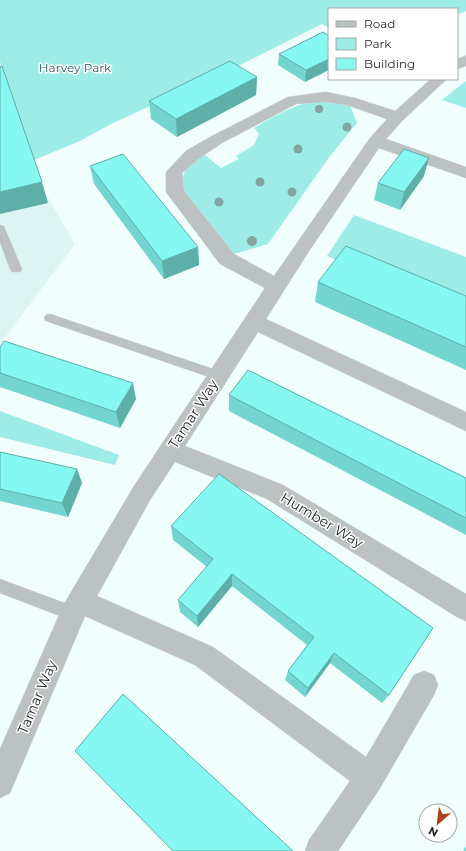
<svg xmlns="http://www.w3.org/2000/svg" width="466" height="851" viewBox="0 0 466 851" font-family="Montserrat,sans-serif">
<rect width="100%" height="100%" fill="#f0fffe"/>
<polygon fill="#dcf4f2" points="0,76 28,163 75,244 0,344"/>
<g fill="#9eece7">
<polygon points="0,0 466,0 466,11 457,15 457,9 329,9 329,28 322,24 236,67 113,123 80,141 34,160 0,62"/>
<polygon points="466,81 466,108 442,100"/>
<path d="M328 100 350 105 357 123 330 156 268 244 234 254 183 202 180 183 186 169 196 159 205 155 221 168 239 159 236 156 254 145 259 134 254 128C278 114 300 101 328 100Z"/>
<polygon points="354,215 466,257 466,313 327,256"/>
<polygon points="0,411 119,455 115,465 0,437"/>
</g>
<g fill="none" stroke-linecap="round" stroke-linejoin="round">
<defs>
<g id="service">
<polygon points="0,225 4,226 5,229 22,269 20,272 12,272 10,269 0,242"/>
<polygon points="50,314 222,372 224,375 222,378 218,380 46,321 44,318 46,315"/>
<polygon points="0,579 78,608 81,613 78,618 73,621 0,593"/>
</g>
<g id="minor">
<polygon points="466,56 466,66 457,69 457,59"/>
<path d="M431 79H447L403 120 386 139 466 167V178L379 148 309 251 266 319 466 412V431L258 332 185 446 283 485 466 594V621L457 617 267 499 175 462 150 500 97 596 213 647 366 757 414 675 424 671 434 675 438 685 434 695 380 788 338 851H305L309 840 350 781 195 665 85 616 10 793 0 798V749L64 604 134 486 265 288 220 264 166 192V172L186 151 210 137 288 97 326 92 355 98 395 111ZM326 102 347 105 387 119 370 138 274 276 234 254 184 191 182 173 198 159 222 143 296 104Z"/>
</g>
</defs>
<use href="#service" stroke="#cfdcdc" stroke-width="1"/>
<use href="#minor" stroke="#cfdcdc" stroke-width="1"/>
<use href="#service" fill="#bbc2c1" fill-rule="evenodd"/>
<use href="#minor" fill="#bbc2c1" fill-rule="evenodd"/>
</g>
<g fill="#82a4a2">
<circle cx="319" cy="109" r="4"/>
<circle cx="347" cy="127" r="4.5"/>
<circle cx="298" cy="149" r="4.5"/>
<circle cx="260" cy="182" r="4.5"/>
<circle cx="292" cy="192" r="4.5"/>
<circle cx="219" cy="202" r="4.5"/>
<circle cx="252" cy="241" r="5"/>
</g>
<g fill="#73d5cf">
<polygon points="323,32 305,82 278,65 279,54"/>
<polygon points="257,77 256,95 177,137 151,119 149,101"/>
<polygon points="90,166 198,247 199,265 164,279 94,184"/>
<polygon points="424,176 400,210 374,200 378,183"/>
<polygon points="318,282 466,296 466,370 315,302"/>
<polygon points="0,347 136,399 120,428 0,387"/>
<polygon points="229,395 466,478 466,535 229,411"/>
<polygon points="0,452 77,469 82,483 68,517 0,501"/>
<polygon points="171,526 389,695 382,703 330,663 305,697 285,680 288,671 307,645 232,586 198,627 180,612 178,600 207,567 173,540"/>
<polygon points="466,846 466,851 463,851"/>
</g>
<g fill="#5eaea9">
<polygon points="329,59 329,70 305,82 306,70"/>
<polygon points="257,77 256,95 177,137 176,119"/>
<polygon points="429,158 424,176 400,210 404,192"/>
<polygon points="42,182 48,203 0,214 0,192"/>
<polygon points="198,247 199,265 164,279 162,261"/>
<polygon points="133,383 136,399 120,428 116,412"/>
<polygon points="77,469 82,483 68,517 62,503"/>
<polygon points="232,574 232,586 198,627 197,616"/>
<polygon points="334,653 330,663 305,697 308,688"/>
</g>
<g fill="#86f8f1" stroke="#5eaea9">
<polygon points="323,32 329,36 329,59 306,70 279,54"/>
<polygon points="230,61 257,77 176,119 149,101"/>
<polygon points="2,66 42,182 0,192 0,67"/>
<polygon points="404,149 429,158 404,192 378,183"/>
<polygon points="123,154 198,247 162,261 90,166"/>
<polygon points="346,246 466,296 466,347 318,282"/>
<polygon points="4,341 133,383 116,412 0,373 0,347"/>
<polygon points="248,370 466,478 466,518 229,395"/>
<polygon points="0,452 77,469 62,503 0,489"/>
<polygon points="219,474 433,628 389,695 334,653 308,688 288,671 314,637 232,574 197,616 178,600 213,559 171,526"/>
<polygon points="123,694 293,851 173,851 75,751"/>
</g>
<g text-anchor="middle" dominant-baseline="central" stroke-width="3" stroke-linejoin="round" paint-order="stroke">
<g font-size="12" fill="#285a57" stroke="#fff">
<text x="75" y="67">Harvey Park</text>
</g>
<g font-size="14" fill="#212727" stroke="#fff">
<text transform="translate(193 414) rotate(-57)">Tamar Way</text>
<text transform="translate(322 520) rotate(31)">Humber Way</text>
<text transform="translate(37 697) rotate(-67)">Tamar Way</text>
</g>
</g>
<rect x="328" y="8" width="130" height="72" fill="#ffffff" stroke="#a6a9a9"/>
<rect x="336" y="21" width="20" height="6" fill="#bbc2c1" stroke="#a6a9a9"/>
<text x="364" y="28" font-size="12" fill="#212727">Road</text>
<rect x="336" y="38" width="20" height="12" fill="#9eece7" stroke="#a6a9a9"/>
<text x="364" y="48" font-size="12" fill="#212727">Park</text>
<rect x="336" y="58" width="20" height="12" fill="#86f8f1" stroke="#a6a9a9"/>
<text x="364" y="68" font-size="12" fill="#212727">Building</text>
<g transform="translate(438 823) rotate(208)"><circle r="19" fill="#ffffff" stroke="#a6a9a9"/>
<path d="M0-3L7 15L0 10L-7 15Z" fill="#aa441a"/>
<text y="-6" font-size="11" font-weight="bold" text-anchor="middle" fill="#212727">N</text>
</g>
</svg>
